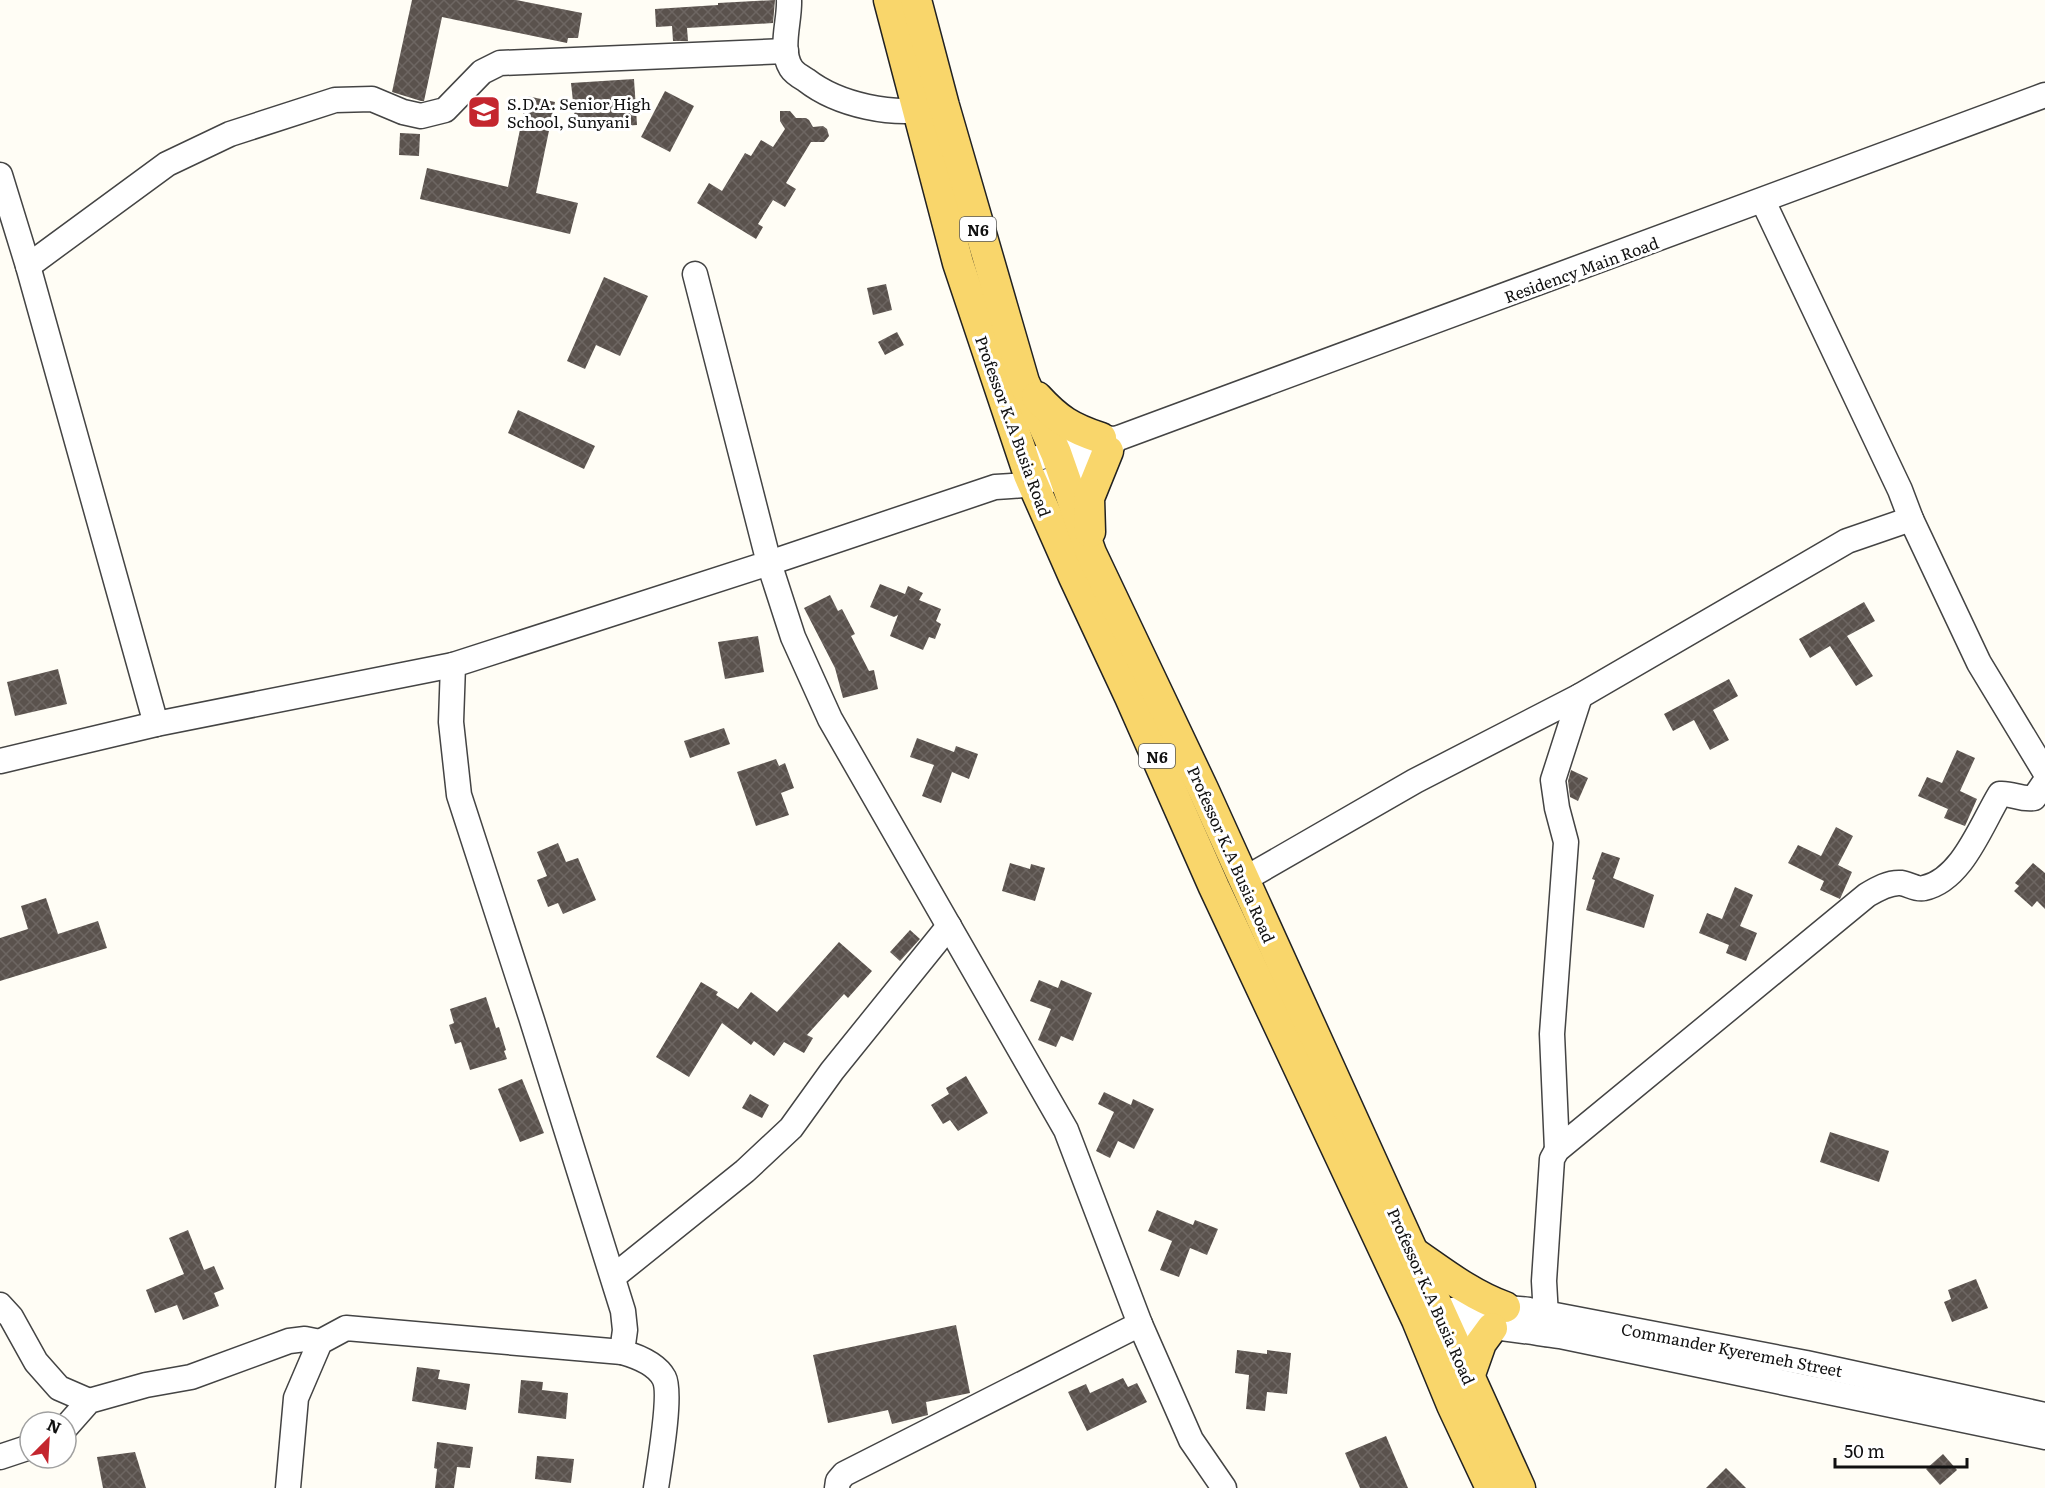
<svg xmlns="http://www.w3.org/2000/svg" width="2045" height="1488" viewBox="0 0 2045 1488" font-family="Literata,serif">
<defs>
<pattern id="building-cross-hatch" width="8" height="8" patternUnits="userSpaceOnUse" patternTransform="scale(1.5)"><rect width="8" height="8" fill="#5a524d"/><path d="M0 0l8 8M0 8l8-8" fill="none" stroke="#6d6662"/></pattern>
</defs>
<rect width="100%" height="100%" fill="#fffdf5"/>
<g fill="url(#building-cross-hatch)">
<polygon points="412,0 516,0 582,13 578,38 568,38 567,43 442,17 424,101 421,101 392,92"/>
<polygon points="775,0 773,23 687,28 688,41 673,41 672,26 656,27 655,9 718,5 718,3"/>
<polygon points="634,79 637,125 576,129 571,83"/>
<polygon points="665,91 694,106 670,152 641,137"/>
<polygon points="527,96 555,102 536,193 578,203 570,234 420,199 427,168 508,187"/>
<polygon points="780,111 790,111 796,118 806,118 809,120 813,127 823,126 827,129 829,136 824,142 811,142 786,183 796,189 785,207 773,200 758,224 763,227 756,239 697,203 709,183 722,191 745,153 751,156 761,140 773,147 785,129 780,121"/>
<polygon points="400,133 420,134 419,156 399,155"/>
<polygon points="604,277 648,296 620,356 596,345 585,369 567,361"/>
<polygon points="886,284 892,310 873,315 867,288"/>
<polygon points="897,332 904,345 885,355 878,342"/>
<polygon points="518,410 595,446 584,469 508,433"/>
<polygon points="880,584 905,594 908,586 923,593 919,600 941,609 936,621 941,624 935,639 929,637 923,650 890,636 898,615 894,617 870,607"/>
<polygon points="830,595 838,611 842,609 855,634 851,636 869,671 874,670 878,689 843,698 835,668 804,608"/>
<polygon points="1864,602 1875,621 1847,636 1873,676 1856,686 1830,646 1810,658 1799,639"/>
<polygon points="758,636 764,672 725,679 718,642"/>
<polygon points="58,669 67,704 15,716 7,682"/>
<polygon points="1729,679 1738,696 1713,710 1729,740 1710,750 1694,720 1673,731 1664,714"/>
<polygon points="724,728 730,744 690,758 684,741"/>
<polygon points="917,738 954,752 956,746 978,754 969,779 952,772 941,803 922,796 934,765 910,757"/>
<polygon points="1957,750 1975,758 1960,791 1977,799 1965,826 1944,818 1948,809 1918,796 1927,777 1942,783"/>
<polygon points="776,759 779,766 785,763 794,788 781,793 789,815 756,826 737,772"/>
<polygon points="1571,770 1588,778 1578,801 1570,797 1568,781"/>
<polygon points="1836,827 1853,836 1838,865 1852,872 1840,899 1820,890 1824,881 1788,863 1798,845 1821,856"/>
<polygon points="558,843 566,862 578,858 596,900 563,914 558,903 548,907 537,880 547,876 537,852"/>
<polygon points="1602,852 1620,858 1613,878 1654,895 1644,928 1586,910 1595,880 1592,879"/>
<polygon points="1010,863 1030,869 1031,864 1045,868 1035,901 1002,891"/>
<polygon points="2033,863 2045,873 2045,909 2037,901 2032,907 2014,891 2019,886 2015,883"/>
<polygon points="1735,887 1753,895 1740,926 1757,933 1746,961 1726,953 1729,945 1699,933 1707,913 1722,919"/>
<polygon points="46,898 58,934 98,921 107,948 0,981 0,938 28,929 21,906"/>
<polygon points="910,930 920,939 900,961 890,952"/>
<polygon points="839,942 872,971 848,998 844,994 807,1035 813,1038 804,1053 784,1042 774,1056 754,1041 751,1045 722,1023 689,1077 656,1057 701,982 718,992 716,995 738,1009 751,992 777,1012"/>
<polygon points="1039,980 1058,988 1061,980 1092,993 1073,1041 1061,1036 1056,1047 1038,1040 1051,1009 1030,1001"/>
<polygon points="486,997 496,1028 499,1027 506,1050 504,1051 507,1059 470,1070 461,1042 455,1044 449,1025 454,1023 450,1009"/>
<polygon points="966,1076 988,1113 958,1131 950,1120 943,1124 931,1105 949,1094 946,1088"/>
<polygon points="522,1079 544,1133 520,1142 498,1089"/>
<polygon points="1104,1092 1131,1105 1133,1099 1154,1109 1134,1149 1118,1141 1110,1158 1096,1151 1114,1112 1098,1104"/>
<polygon points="750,1094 769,1105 762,1118 742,1108"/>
<polygon points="1830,1132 1889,1151 1879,1182 1820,1162"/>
<polygon points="1157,1210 1193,1225 1195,1220 1218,1229 1207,1255 1190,1248 1179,1277 1160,1270 1172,1241 1148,1231"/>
<polygon points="188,1230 204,1270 214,1266 224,1289 214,1293 219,1306 183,1320 177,1305 155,1313 146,1290 184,1274 169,1238"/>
<polygon points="1976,1279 1988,1308 1952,1322 1944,1302 1951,1299 1948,1290"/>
<polygon points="956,1325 970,1393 926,1402 928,1415 892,1424 888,1410 828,1423 813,1355"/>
<polygon points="1237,1350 1267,1354 1267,1350 1291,1353 1287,1394 1267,1392 1265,1411 1246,1409 1249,1375 1235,1373"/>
<polygon points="417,1367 440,1370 438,1379 470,1384 466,1410 412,1401"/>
<polygon points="1123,1378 1128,1387 1137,1383 1147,1402 1087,1431 1068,1392 1086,1384 1090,1393"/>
<polygon points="521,1380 543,1382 542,1390 568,1393 566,1419 518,1413"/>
<polygon points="1386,1436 1408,1488 1360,1488 1345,1453"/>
<polygon points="437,1442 473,1447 470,1468 457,1467 454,1488 435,1488 437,1469 434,1468"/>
<polygon points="135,1452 146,1488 103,1488 97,1457"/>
<polygon points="1943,1454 1957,1470 1940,1485 1926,1469"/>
<polygon points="537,1456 574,1459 571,1483 535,1479"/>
<polygon points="1726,1468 1746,1488 1706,1488"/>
</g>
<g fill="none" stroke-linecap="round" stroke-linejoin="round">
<defs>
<g id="minor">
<path d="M789 0C790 21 779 49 791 68 794 73 801 77 806 80 838 105 894 117 933 108"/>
<polyline points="0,175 28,266 156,724"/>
<polyline points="1763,201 1900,490 1911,519 1979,663 2045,772"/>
<polyline points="28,266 167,164 230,134 335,100 372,99 403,112 421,116 445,110 482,72 500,63 786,51"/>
<path d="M1112 446C1106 455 1095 460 1085 466 1052 484 1032 485 995 487L769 563 793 637 830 719 1066 1130 1140 1324 1191 1440 1224 1488"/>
<polyline points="1038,458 1101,438 1116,439 2045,95"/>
<polyline points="0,761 156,724 453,665"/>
<polyline points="1243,880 1415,781 1580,696 1847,541 1911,519"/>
<polyline points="1557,1150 1552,1034 1566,842 1557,808 1553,780 1580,696"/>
<polyline points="613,1277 745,1171 791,1128 832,1071 949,926"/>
<polyline points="0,1305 11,1317 36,1362 59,1388 89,1401"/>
<path d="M1426 1316C1456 1306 1498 1306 1529 1310L1806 1363 2045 1415"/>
<path d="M1432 1333C1471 1320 1520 1331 1560 1336L2045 1437"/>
<path d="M1547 1334 1544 1281 1552 1159 1557 1150 1867 895C1877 889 1889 882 1901 883 1909 884 1916 890 1924 888 1962 880 1981 825 2000 794 2013 793 2020 800 2034 798L2045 782"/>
<polyline points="66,1427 89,1401 146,1385 191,1377 289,1341 305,1339 320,1342"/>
<polyline points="0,1457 30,1447"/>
<polyline points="288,1488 296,1398 320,1342 346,1328 622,1352"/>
<path d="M656 1488C659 1468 672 1393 664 1378 656 1363 636 1356 622 1352L625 1330 623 1311 531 1017 459 795 451 722 453 665 769 563 695 274"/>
<polyline points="837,1488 838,1481 844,1474 1140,1324"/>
</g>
<g id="major">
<polyline points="889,0 958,263 1029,475 1074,577 1130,697 1214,887 1417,1320 1452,1405 1491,1488"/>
<polyline points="916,0 944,106 1024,382 1056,453 1091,553 1203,789 1520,1488"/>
<path d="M1037 397C1058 420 1071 428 1101 438"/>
<polyline points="1090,532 1089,498 1108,451"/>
<path d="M1413 1252C1442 1272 1471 1295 1505 1307"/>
<polyline points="1469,1377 1481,1343 1492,1328"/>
</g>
</defs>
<use href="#minor" stroke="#444" stroke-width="27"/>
<use href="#major" stroke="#222" stroke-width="33"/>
<use href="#minor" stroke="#fff" stroke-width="24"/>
<use href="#major" stroke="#f9d66b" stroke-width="30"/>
</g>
<defs>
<symbol id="school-square" viewBox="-11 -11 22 22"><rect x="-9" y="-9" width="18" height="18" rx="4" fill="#c4262e" stroke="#fff"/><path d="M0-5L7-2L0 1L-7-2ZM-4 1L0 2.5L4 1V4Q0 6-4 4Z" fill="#fff"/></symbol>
</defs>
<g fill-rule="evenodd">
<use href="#school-square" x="465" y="93" width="38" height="38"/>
</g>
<g text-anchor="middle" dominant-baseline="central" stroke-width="6" stroke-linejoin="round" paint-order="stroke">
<g fill="#fff" stroke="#585858" stroke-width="1.5">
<rect x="960" y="217" width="36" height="24" rx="4.5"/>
<rect x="1139" y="744" width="36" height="24" rx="4.5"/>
</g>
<g font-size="15" font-weight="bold" fill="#111">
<text x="978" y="229">N6</text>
<text x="1157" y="756">N6</text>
</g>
<g font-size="16" fill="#111" stroke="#fff" text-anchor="start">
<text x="507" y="103">S.D.A. Senior High<tspan x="507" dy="18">School, Sunyani</tspan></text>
</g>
<g font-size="16" fill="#111" stroke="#fff">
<text transform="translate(1581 269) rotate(-20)">Residency Main Road</text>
<text transform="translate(1014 426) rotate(70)">Professor K.A Busia Road</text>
<text transform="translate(1232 854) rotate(66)">Professor K.A Busia Road</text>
<text transform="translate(1432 1296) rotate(66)">Professor K.A Busia Road</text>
<text transform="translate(1732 1349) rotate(11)">Commander Kyeremeh Street</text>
</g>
</g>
<g transform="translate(48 1440) rotate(24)"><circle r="28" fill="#ffffff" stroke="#a0a0a0" stroke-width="1.5"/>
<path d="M0-4.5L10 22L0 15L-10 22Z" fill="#c4262e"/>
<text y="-9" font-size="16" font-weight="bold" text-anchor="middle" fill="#111111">N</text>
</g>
<path d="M1835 1458v9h132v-9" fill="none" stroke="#111111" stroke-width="3"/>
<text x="1844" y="1458" font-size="18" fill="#111111" stroke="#ffffff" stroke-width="4.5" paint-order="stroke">50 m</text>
</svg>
